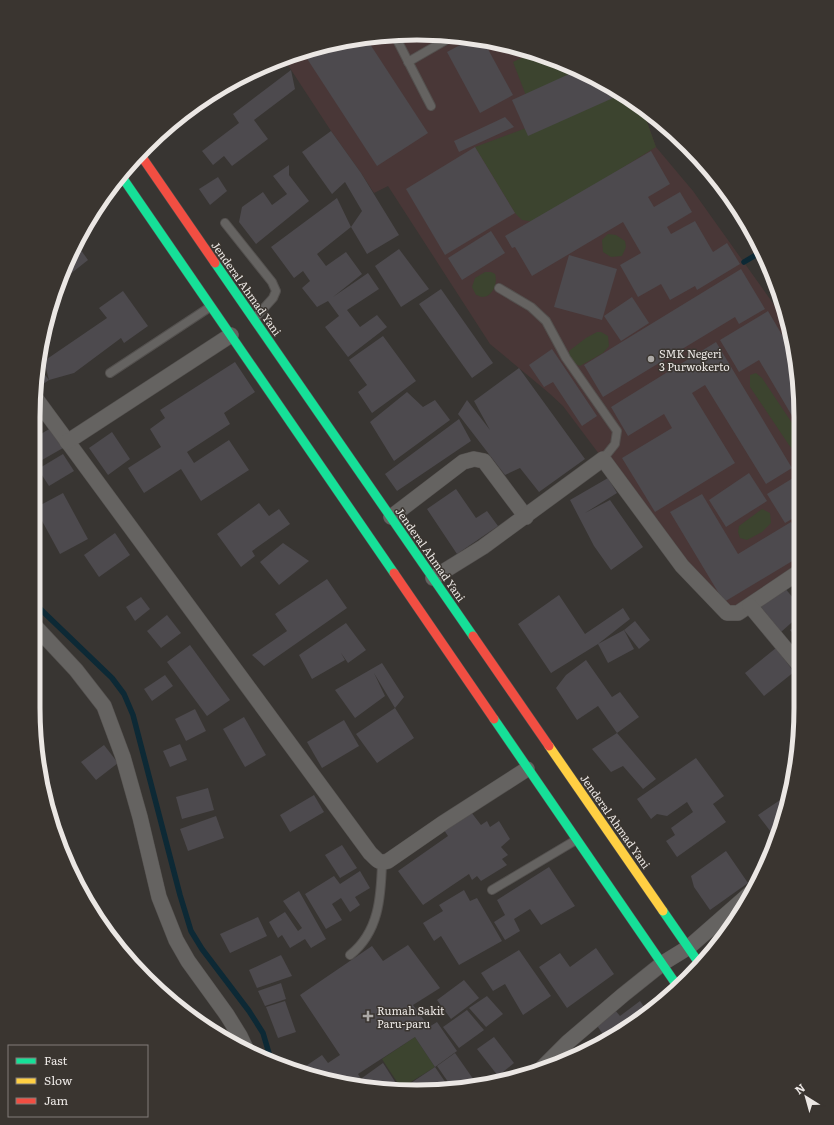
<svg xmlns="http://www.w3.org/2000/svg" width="834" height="1125" viewBox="0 0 834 1125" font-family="Literata,serif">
<rect width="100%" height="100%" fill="#383532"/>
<polygon fill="#493737" points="392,34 467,36 541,53 609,85 642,108 656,147 693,191 785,320 798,367 799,573 727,613 608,466 563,406 549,393 490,344 388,186 374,193 361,173 331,131 284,59 318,46"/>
<g fill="#3c442f">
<polygon points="534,52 541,53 609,85 642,108 656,147 535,222 522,220 515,213 475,147 537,124 513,62"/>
<polygon points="608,234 616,235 625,241 626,247 622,256 611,257 603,252 602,240"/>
<path d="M485 272H491L495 274C498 283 493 297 482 297 480 297 478 295 476 295L472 287 475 278Z"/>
<path d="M597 332H601L608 336 609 346 603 353 580 366C572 363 569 360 569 351L586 338Z"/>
<polygon points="756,373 762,378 798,432 798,456 789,445 750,387 750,375"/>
<polygon points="762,509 770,513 771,523 762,532 747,540 740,538 738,532 739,526"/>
<polygon points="415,1037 435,1067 401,1088 382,1059"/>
</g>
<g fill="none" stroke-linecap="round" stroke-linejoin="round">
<g stroke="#0d2935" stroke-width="5.5">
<polyline points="744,262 761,252"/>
<polyline points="33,602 112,678 124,694 133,715 180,895 191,931 202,949 249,1011 263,1033 271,1060"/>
</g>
</g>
<g fill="#4d4a4e">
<polygon points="366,38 428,133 377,166 306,57 325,45"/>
<polygon points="473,38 483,40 513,95 480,113 447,52"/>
<polygon points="291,70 295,89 254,120 268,139 232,166 224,156 213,165 202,151 239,123 233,114"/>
<polygon points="578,70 609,85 622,94 528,136 512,100"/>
<polygon points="505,117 514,127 459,152 454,141"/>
<polygon points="331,131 361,173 399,235 367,254 351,227 317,254 326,266 346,252 362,274 333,297 368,273 379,289 347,310 360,327 377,315 387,327 348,357 325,327 339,316 328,301 317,307 302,288 310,281 303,271 294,278 271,247 337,198 351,227 362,211 345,182 332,194 302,152"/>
<polygon points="475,147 515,213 445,255 406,189"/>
<polygon points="651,151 670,184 648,197 654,207 680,192 692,212 667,227 671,234 695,221 713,252 727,243 740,264 697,290 695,286 670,300 661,284 638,297 620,265 641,253 623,222 532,276 515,247 512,248 505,236"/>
<polygon points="289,165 289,175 309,201 256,244 239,222 242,207 263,192 272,205 287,194 273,176"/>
<polygon points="218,177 227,191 210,205 199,189"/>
<polygon points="491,231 505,253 462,280 448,258"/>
<polygon points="78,246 88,260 64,279 75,253"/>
<polygon points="399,249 429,289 401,307 375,266"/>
<polygon points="569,255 617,269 602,320 554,307"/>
<polygon points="741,269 765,309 739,324 735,317 603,397 584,365"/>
<polygon points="441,289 493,363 472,378 419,304"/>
<polygon points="123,291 148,326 124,343 121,338 74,373 49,380 44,361 107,318 99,308"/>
<polygon points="632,297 649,323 621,341 604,316"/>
<polygon points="768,311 795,357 798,367 798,426 759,360 739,372 720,340"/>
<polygon points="49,312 54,320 45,325 46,318"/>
<polygon points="383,336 416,381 372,413 358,392 367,385 349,360"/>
<polygon points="716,342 792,468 766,484 705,385 692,393 735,463 655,512 622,458 672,428 664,414 628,436 611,407"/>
<polygon points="552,349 597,416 582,426 553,382 544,387 529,365"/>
<polygon points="235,362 255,392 224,413 230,424 187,452 194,463 229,440 249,470 201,501 181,469 144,493 128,468 161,447 150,429 165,418 160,410"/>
<polygon points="38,366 49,380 36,389 35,387"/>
<polygon points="519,368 585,459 539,492 520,468 505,475 458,414 467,400 490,430 474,401"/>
<polygon points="407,392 423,407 435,400 450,420 394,461 370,422"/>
<polygon points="459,419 471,441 397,491 385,474"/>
<polygon points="51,428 63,448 42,460 34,444 34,438"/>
<polygon points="112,432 130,459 108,475 89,448"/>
<polygon points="63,454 74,471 49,486 38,469"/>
<polygon points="749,473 767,501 726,527 709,500"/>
<polygon points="34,475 40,489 34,492"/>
<polygon points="798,475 799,515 785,523 767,494"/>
<polygon points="608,478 617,493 585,513 610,500 643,547 611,570 594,546 570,500"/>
<polygon points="456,489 476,518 487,511 498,526 457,554 427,509"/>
<polygon points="63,493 88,539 60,554 35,508"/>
<polygon points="702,494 738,554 791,522 799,535 799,557 724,602 670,512"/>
<polygon points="259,503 269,516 279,509 290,524 252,551 255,556 241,567 217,534"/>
<polygon points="115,533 130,555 99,577 84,555"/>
<polygon points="283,543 309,561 279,585 260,562"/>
<polygon points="327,579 347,608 264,666 252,655 287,631 275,614"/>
<polygon points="784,587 799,605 799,616 781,632 760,606"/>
<polygon points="559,595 585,634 623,608 630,619 598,644 624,630 634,649 608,663 598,644 551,673 518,624"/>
<polygon points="141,597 150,609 135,621 126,607"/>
<polygon points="167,615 181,633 161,648 147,631"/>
<polygon points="635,621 650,640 639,649 624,630"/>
<polygon points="346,623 366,650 348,663 341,653 345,660 312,679 299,655"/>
<polygon points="799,623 799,627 800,643 790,630"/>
<polygon points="190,645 230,700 207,716 167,662"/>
<polygon points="776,648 794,672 764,696 745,673"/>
<polygon points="586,660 612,697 620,692 639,717 617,733 656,779 643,789 623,766 611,772 592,749 617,733 598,706 577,720 556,688 566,675"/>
<polygon points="382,663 404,697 395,708 414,738 377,763 356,734 395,708 374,673 385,696 355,718 335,690"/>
<polygon points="165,675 173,686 152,701 144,689"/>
<polygon points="195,709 206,731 186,741 175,719"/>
<polygon points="244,717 266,755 245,767 223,729"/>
<polygon points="344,720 359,746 322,768 307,742"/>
<polygon points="180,744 187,760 170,767 163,751"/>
<polygon points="104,745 118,763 96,780 81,762"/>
<polygon points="696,758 724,796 713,804 726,822 677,857 666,841 675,835 671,828 693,812 687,802 667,816 657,814 651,819 637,799"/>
<polygon points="208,788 214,810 182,819 176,797"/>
<polygon points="314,795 324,812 290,832 280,815"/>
<polygon points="783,798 786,803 781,831 777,840 758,815"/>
<polygon points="471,812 481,825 487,821 490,827 499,821 510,839 501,847 508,855 502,859 507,865 481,881 477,876 472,880 469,874 423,905 398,871 448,836 444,830"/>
<polygon points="216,816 224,838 188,851 180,829"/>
<polygon points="342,845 357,868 340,878 325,855"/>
<polygon points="726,851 748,883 710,910 694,887 691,876"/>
<polygon points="549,867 575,906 541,925 530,909 514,919 520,931 505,940 494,922 505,915 497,900"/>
<polygon points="360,871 370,888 355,897 360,905 350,912 341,898 332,904 342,920 326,929 305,894 334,876 340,884"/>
<polygon points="464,890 470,901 477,898 502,941 459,965 441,936 434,941 423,923 443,911 439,905"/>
<polygon points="299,891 326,939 311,948 305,939 290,948 282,935 278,938 269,922 285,912 298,931 302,928 283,901"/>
<polygon points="258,917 267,936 230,953 220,934"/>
<polygon points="408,945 440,988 413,1005 429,1027 437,1022 457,1051 435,1067 415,1037 358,1074 363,1082 358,1086 342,1085 300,1070 322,1055 328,1063 340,1055 300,995 372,946 383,961"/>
<polygon points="596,948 614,974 567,1008 539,967 560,953 570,967"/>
<polygon points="519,950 551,996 523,1015 505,984 493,991 481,973"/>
<polygon points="281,955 292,976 257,988 249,970"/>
<polygon points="464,980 479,998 451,1019 437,1000"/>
<polygon points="281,983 286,999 265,1006 258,991"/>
<polygon points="487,996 503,1014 486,1027 469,1008"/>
<polygon points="285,1001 296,1032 278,1038 266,1007"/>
<polygon points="640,1001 649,1014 606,1039 596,1024 615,1010 620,1016"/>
<polygon points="467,1010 484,1030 459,1048 443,1027"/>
<polygon points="494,1037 514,1063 498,1076 477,1049"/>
<polygon points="455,1053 476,1083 453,1089 437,1066"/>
<polygon points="383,1063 399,1088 368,1086 362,1078"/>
<polygon points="435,1067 450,1089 442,1091 402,1089"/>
</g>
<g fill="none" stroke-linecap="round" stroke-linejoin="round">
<defs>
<g id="lane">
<polyline points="394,34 431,106"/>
<polyline points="408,62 453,36"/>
<polyline points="225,223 272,282 276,291 273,298 255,318"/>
<polyline points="499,288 531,307 546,321 566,358 617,431 615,444 603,459"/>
<polyline points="110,373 210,307"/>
<polyline points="492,890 576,840"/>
<path d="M350 955C379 932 381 897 382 863"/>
</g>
<g id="street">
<path d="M34 396 370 853C377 859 378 864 388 861L443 823 527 769"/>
<polyline points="67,442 231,335"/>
<polyline points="391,517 463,462 474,459 484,461 526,517"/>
<polyline points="433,578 483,547 603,459 682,566 727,613 738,613 799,572"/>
<polyline points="750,606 800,666"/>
<polyline points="33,624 76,670 104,706 123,757 140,817 159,897 176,940 188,961 227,1015 240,1036 248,1053"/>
<polyline points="542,1068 568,1042 623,995 663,963 689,947 754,890"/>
</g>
<g id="fast">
<polyline points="122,177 394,573"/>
<polyline points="215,263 473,636"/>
<polyline points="494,719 678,987"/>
<polyline points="663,911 701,966"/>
</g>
<polyline id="slow" points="549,746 663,911"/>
<g id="jam">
<polyline points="142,157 215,263"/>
<polyline points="394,573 494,719"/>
<polyline points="473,636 549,746"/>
</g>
</defs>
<use href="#lane" stroke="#54514f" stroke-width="10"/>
<use href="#street" stroke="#54514f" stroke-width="16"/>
<use href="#fast" stroke="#54514f" stroke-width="10"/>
<use href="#slow" stroke="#54514f" stroke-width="10"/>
<use href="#jam" stroke="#54514f" stroke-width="10"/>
<use href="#lane" stroke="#656361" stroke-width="8"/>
<use href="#street" stroke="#656361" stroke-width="15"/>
<use href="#fast" stroke="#16e098" stroke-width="9"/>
<use href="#slow" stroke="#ffcf43" stroke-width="9"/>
<use href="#jam" stroke="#f24e42" stroke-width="9"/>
</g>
<g fill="#aca9a6" stroke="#3a3530" stroke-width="1.5">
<circle cx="651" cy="359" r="4"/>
<path d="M366 1010h4v4h4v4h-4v4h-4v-4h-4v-4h4z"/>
</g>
<g text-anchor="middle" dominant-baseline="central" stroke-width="3" stroke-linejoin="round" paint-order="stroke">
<g font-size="11" fill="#ebe7e4" stroke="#3a3530">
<text transform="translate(247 288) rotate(55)">Jenderal Ahmad Yani</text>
<text transform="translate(431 554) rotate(55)">Jenderal Ahmad Yani</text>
<text transform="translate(616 821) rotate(55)">Jenderal Ahmad Yani</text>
</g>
<g font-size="11" fill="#ebe7e4" stroke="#3a3530" text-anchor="start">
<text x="659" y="353">SMK Negeri<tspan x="659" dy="13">3 Purwokerto</tspan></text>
<text x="377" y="1010">Rumah Sakit<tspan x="377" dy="13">Paru-paru</tspan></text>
</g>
</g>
<path d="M0 0H834V1125H0ZM417 40H417A377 377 0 0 1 794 417V708A377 377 0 0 1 417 1085H417A377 377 0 0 1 40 708V417A377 377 0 0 1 417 40Z" fill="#3a3530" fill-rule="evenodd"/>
<path fill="none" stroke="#ebe7e4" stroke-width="5" d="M417 40H417A377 377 0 0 1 794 417V708A377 377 0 0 1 417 1085H417A377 377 0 0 1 40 708V417A377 377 0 0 1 417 40Z"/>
<rect x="8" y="1045" width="140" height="72" fill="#3a3530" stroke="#817c78"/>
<rect x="16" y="1058" width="20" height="6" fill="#16e098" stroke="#817c78"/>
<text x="44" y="1065" font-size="12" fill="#ebe7e4">Fast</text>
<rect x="16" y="1078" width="20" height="6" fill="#ffcf43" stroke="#817c78"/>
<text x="44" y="1085" font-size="12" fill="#ebe7e4">Slow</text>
<rect x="16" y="1098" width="20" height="6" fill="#f24e42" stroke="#817c78"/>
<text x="44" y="1105" font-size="12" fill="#ebe7e4">Jam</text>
<g transform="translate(806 1097) rotate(323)" stroke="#3a3530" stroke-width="3" paint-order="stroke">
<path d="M0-3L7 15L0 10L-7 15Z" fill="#ebe7e4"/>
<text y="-6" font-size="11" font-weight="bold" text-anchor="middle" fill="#ebe7e4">N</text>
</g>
</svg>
